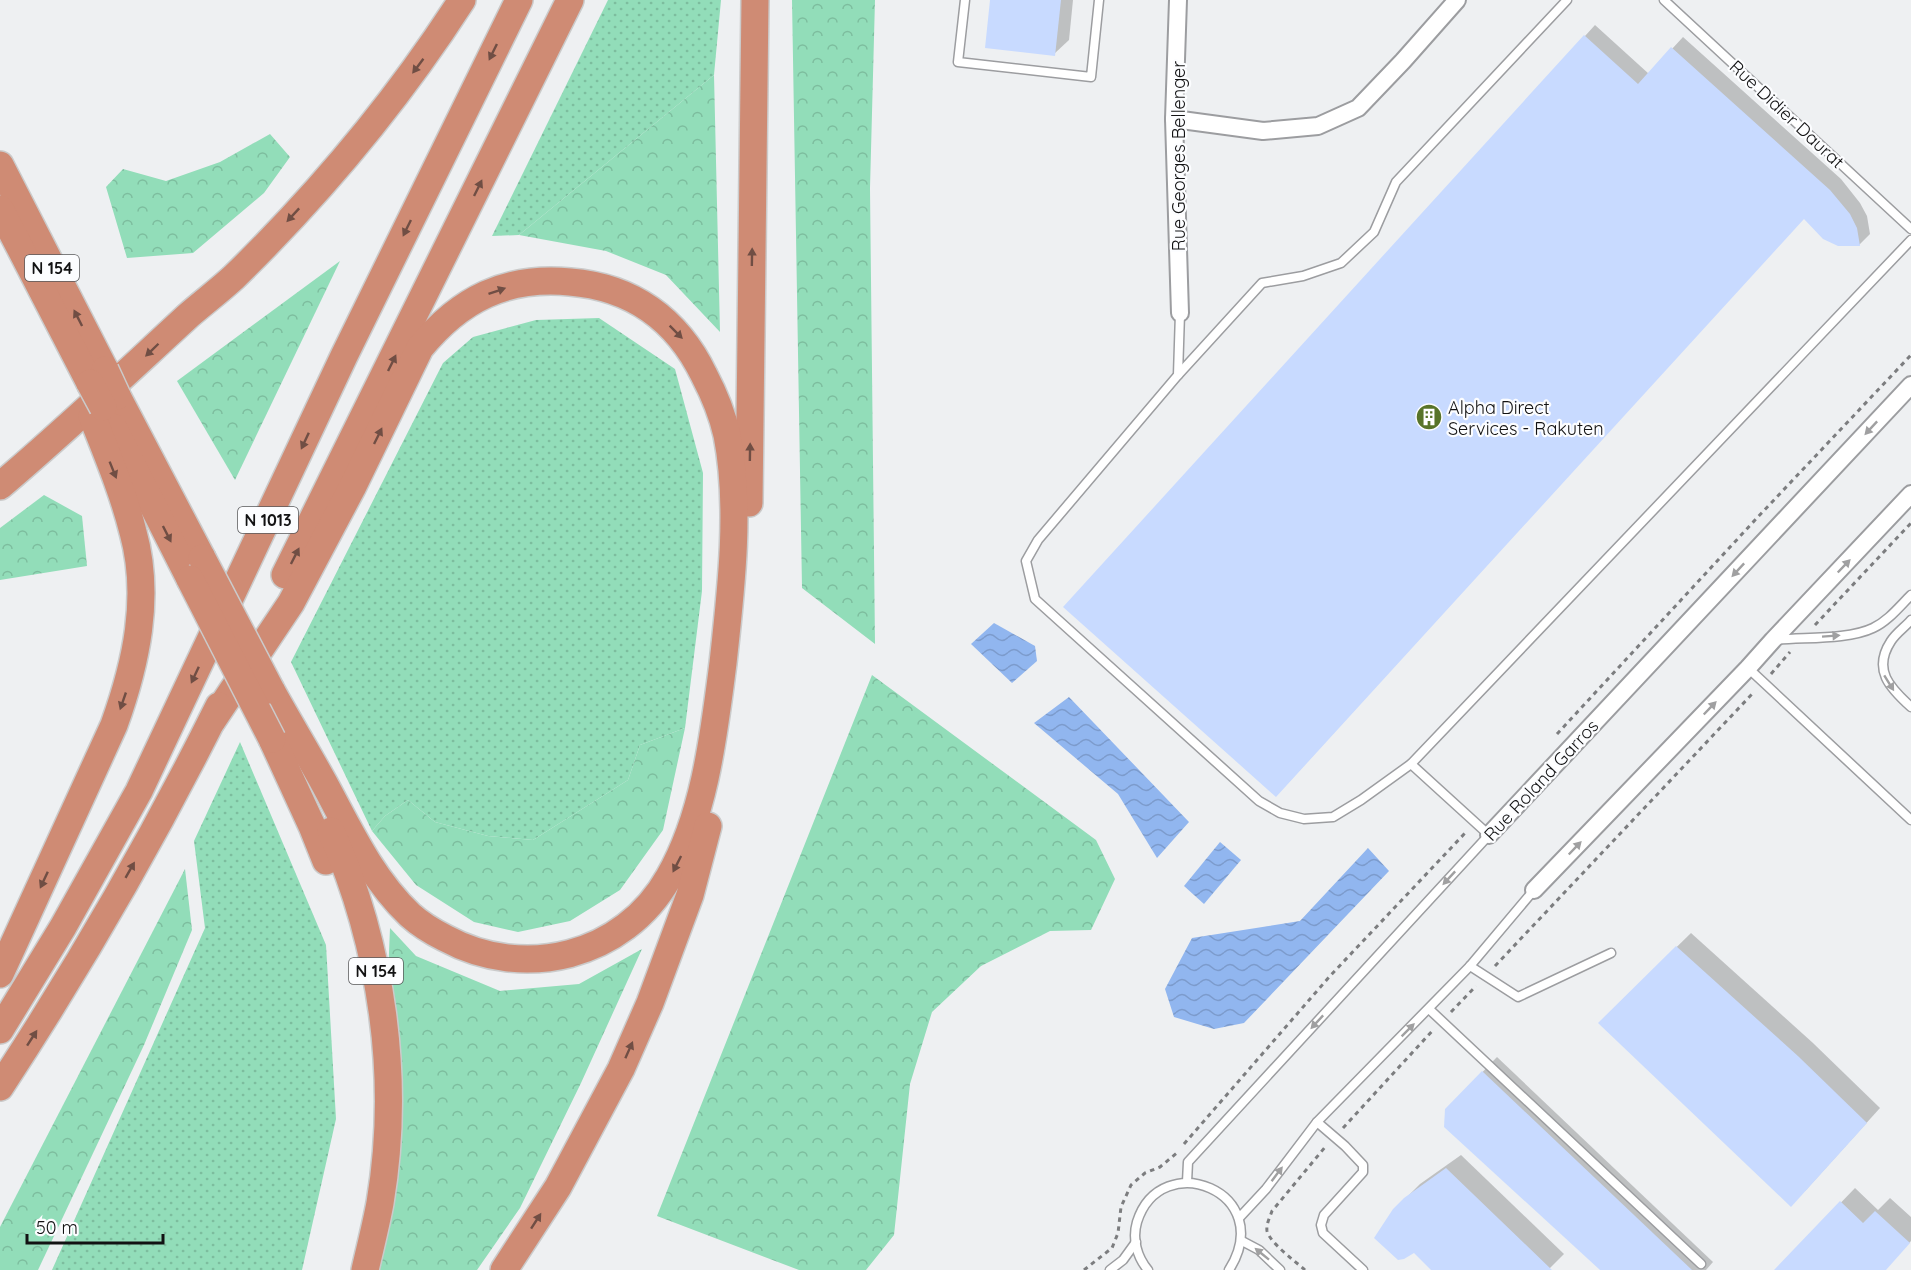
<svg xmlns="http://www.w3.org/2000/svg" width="1911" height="1270" viewBox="0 0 1911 1270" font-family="Quicksand,sans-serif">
<defs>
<pattern id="grass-dots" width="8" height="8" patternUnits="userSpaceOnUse" patternTransform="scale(1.5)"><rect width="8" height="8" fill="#92ddb9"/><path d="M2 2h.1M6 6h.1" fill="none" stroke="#7dbd9e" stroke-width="1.8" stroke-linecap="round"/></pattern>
<pattern id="forest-crowns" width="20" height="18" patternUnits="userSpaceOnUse" patternTransform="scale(1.5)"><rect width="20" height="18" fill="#92ddb9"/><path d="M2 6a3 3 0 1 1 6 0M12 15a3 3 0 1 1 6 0" fill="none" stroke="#7dbd9e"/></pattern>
<pattern id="water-waves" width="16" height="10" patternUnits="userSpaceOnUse" patternTransform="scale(1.5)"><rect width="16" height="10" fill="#91b6ef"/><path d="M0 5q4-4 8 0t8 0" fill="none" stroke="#7c9bcc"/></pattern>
</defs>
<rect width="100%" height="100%" fill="#eef0f2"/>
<g fill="url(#grass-dots)">
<polygon points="608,0 721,0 714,75 519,235 492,236"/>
<polygon points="599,318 675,369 703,473 702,591 685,728 640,745 628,780 533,840 488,836 435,822 408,800 385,816 372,831 291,662 443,363 473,337 536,320"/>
<polygon points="240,742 326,945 336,1119 302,1270 52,1270 205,928 194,841"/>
</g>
<g fill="url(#forest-crowns)">
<polygon points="792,0 875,0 870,188 875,644 802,588"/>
<polygon points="714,75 720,332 666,275 606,251 519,235"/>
<polygon points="270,134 290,157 264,193 193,253 127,258 106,187 123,169 166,181 220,162"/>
<polygon points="340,261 235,480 177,381"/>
<polygon points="44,495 82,516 87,566 0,580 0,528"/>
<polygon points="872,675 1096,840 1115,879 1091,930 1050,931 981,966 932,1012 910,1084 894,1235 866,1270 799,1270 657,1216"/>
<polygon points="685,728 663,830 620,890 570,921 518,932 474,922 416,885 372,831 385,816 408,800 435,822 488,836 533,840 628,780 640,745"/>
<polygon points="185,869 192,930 144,1045 38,1270 0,1270 0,1227"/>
<polygon points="390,928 416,956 500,991 579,984 642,949 581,1083 520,1208 477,1270 376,1270"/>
</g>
<g fill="url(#water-waves)">
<polygon points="994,623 1035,646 1037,661 1012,683 971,644"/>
<polygon points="1069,697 1189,822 1157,858 1118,794 1034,723"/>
<polygon points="1220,842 1241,860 1204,904 1184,886"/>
<polygon points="1368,848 1389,871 1244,1023 1214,1029 1174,1017 1165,989 1192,938 1300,921"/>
</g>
<g fill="#0003">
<polygon points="992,0 1073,0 1069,40 1054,54"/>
<polygon points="1595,25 1649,74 1683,37 1841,179 1860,203 1867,216 1870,234 1859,245 1804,217 1287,784 1585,36"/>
<polygon points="1691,933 1813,1043 1880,1108 1805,1191 1600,1022"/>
<polygon points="1497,1057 1713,1262 1706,1270 1602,1270 1446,1110"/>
<polygon points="1461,1155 1564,1254 1548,1270 1433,1270 1394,1210 1420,1184"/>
<polygon points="1855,1188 1878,1210 1890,1198 1911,1217 1911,1241 1884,1270 1776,1270"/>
</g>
<g fill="#c8daff">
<polygon points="990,0 1061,0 1055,56 985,48"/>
<polygon points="1584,35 1638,84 1671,47 1830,190 1850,214 1857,228 1860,246 1838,246 1823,239 1804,219 1276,797 1063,607"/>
<polygon points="1676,946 1799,1057 1867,1123 1791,1207 1598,1023"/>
<polygon points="1482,1071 1692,1270 1600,1270 1444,1127 1445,1109"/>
<polygon points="1446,1168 1552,1270 1431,1270 1414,1253 1404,1259 1398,1260 1374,1238 1393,1209 1404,1198"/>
<polygon points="1840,1201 1863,1223 1875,1211 1910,1243 1886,1270 1774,1270"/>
</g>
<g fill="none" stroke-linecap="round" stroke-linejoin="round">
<defs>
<g id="service">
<polyline points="965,0 958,62 1091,77 1099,0"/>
<polyline points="1664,0 1911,229"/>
<polyline points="1180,313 1178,375 1038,540 1026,561 1035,599 1259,801 1280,813 1304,819 1333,817 1361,800 1411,764 1489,835 1188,1162 1187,1182"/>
<polyline points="1178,375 1262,283 1303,276 1341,263 1374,232 1396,182 1567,0"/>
<path d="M1911 620C1905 627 1896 633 1891 641 1872 670 1890 688 1911 707"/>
<path d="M1776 640C1804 637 1848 640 1873 628 1888 621 1899 607 1911 595"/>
<polyline points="1748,668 1911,820"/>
<polyline points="1411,764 1911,240"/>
<polyline points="1470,966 1518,997 1611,953"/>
<polyline points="1429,1009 1701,1264"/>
<polyline points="1317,1122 1345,1146 1363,1165 1363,1172 1324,1215 1321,1225 1323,1233 1363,1270"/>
<polyline points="1239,1218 1266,1189 1317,1122 1470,966 1534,890"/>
<polyline points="1242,1241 1259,1250 1280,1270"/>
<polyline points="1110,1270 1123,1260 1136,1242"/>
<path d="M1148 1270C1137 1257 1132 1239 1137 1222 1161 1146 1278 1192 1229 1270"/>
</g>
<g id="minor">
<polyline points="1178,0 1174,119 1180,313"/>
<polyline points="1174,119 1263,131 1318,126 1358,108 1403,61 1457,0"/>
<polyline points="1489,835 1911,385"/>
<polyline points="1534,890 1748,668 1773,640 1911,494"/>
</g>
<g id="trunk">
<polyline points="0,165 105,370"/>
<polyline points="0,209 90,383"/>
<polyline points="117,396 202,558"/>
<polyline points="113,427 190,579"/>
<path d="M0 486C65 431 126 373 189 315 204 302 220 290 234 277 320 193 397 101 462 0"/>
<polyline points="749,503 755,0"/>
<polyline points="285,575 570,0"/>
<path d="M212 721 291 603 352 488 420 348C460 299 506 276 570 282 632 287 677 319 704 375 714 394 722 413 727 435 741 506 731 591 723 663 714 733 705 815 669 877 624 957 524 981 445 938 433 932 420 924 410 915 371 878 349 829 324 783 307 752 288 721 271 690"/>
<polyline points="272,739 312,826 326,861"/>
<path d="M331 831C382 946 401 1079 380 1203 376 1225 370 1248 365 1270"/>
<path d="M0 974 114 725C136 664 151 597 133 532 123 492 107 454 92 416"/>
<polyline points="0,1030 63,927 139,791 344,356 519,0"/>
<path d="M0 1087C80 965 154 837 219 706"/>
<polyline points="504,1270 558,1187 621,1069 650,1003 690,895 708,826"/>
</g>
</defs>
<use href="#service" stroke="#9c9da0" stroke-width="11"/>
<use href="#minor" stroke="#9c9da0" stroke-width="20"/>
<use href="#trunk" stroke="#cbcbcb" stroke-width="30"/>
<g stroke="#7c7d7f" stroke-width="3" stroke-dasharray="4.5 4.5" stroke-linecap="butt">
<polyline points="1815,625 1911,523"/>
<polyline points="1771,674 1790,652"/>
<polyline points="1557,734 1756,519 1911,355"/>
<polyline points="1495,966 1754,692"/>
<polyline points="1451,1012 1476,986"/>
<polyline points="1343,1128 1434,1029"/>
<polyline points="1184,1144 1330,976 1467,831"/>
<polyline points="1084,1270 1112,1248 1118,1233 1121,1207 1131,1185 1145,1173 1160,1167 1178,1152"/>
<path d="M1305 1270C1295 1261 1270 1243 1267 1231 1266 1224 1270 1217 1272 1211L1326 1146"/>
</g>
<use href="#service" stroke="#fff" stroke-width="8"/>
<use href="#minor" stroke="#fff" stroke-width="16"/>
<use href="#trunk" stroke="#cf8b74" stroke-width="27"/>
<defs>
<g id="trunk-bridge">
<polyline points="105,370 117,396"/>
<polyline points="90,383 103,407"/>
<polyline points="202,558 271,690"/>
<polyline points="190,579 272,739"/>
</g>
</defs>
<use href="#trunk-bridge" stroke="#cbcbcb" stroke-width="30" stroke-linecap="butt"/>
<use href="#trunk-bridge" stroke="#cf8b74" stroke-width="27"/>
</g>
<defs><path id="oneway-solid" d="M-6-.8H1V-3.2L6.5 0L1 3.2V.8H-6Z" transform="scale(1.5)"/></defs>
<g fill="#704e44">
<use href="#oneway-solid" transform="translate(493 52) rotate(116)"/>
<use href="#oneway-solid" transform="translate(418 66) rotate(127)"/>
<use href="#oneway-solid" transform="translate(478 188) rotate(-64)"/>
<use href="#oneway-solid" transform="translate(293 215) rotate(133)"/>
<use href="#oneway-solid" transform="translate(407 228) rotate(116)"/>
<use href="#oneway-solid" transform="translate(752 257) rotate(-89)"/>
<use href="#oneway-solid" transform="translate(497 291) rotate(-19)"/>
<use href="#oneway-solid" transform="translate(78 318) rotate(-117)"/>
<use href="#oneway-solid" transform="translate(676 332) rotate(45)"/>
<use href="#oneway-solid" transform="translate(152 350) rotate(136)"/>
<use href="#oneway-solid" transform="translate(392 363) rotate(-64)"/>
<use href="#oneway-solid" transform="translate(378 436) rotate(-64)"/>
<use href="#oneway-solid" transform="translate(305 441) rotate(115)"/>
<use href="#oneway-solid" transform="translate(750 452) rotate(-89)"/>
<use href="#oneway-solid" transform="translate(113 470) rotate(68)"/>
<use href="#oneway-solid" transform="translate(167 534) rotate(63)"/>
<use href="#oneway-solid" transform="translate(295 556) rotate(-63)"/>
<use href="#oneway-solid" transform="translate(195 675) rotate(115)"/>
<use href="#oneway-solid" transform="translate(123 701) rotate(109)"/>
<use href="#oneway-solid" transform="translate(677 864) rotate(117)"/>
<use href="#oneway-solid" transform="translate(130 870) rotate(-60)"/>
<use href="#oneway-solid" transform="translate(44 880) rotate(115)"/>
<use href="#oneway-solid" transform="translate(32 1038) rotate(-57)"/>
<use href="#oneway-solid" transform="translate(629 1050) rotate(-66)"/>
<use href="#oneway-solid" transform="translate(536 1221) rotate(-57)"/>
</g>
<g fill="#a0a0a1">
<use href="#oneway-solid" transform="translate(1871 428) rotate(133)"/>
<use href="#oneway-solid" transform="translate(1844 566) rotate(-46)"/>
<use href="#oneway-solid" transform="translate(1738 570) rotate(133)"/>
<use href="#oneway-solid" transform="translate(1831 636) rotate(-4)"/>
<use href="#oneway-solid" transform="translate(1889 683) rotate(58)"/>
<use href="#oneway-solid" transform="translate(1710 708) rotate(-46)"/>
<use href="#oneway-solid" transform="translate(1575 848) rotate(-46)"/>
<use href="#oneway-solid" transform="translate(1449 878) rotate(133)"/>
<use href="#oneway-solid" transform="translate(1317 1022) rotate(133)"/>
<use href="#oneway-solid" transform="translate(1408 1030) rotate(-45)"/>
<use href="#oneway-solid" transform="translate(1277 1174) rotate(-53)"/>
<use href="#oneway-solid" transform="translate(1262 1254) rotate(-141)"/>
</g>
<defs>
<symbol id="building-disc" viewBox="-11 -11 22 22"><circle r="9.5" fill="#587429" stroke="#fcfdff"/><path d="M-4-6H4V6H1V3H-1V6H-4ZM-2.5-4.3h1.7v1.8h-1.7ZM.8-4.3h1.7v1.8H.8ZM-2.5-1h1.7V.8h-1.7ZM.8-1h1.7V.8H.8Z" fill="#fff"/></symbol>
</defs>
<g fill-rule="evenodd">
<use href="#building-disc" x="1414" y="402" width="30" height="30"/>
</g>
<g text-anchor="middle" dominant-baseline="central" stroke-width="4.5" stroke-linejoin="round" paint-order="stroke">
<g fill="#fcfdff" stroke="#58585a" stroke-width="1.5">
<rect x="25" y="255" width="54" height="26" rx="4.5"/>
<rect x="238" y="507" width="60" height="26" rx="4.5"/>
<rect x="349" y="958" width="54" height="26" rx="4.5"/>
</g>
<g font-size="16" font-weight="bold" fill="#121213">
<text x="52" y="268">N 154</text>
<text x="268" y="520">N 1013</text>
<text x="376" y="971">N 154</text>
</g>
<g font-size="18" fill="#121213" stroke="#fcfdff">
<text transform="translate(1787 114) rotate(43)">Rue Didier Daurat</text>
<text transform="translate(1178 156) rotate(-90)">Rue Georges Bellenger</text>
<text transform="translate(1541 780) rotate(-47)">Rue Roland Garros</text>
</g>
<g font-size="18" fill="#121213" stroke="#fcfdff" text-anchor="start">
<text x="1448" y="407">Alpha Direct<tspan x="1448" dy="21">Services - Rakuten</tspan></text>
</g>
</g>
<path d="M27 1234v9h136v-9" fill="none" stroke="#121213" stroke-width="3"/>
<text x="36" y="1234" font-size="18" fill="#121213" stroke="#fcfdff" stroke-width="4.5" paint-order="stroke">50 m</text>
</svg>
